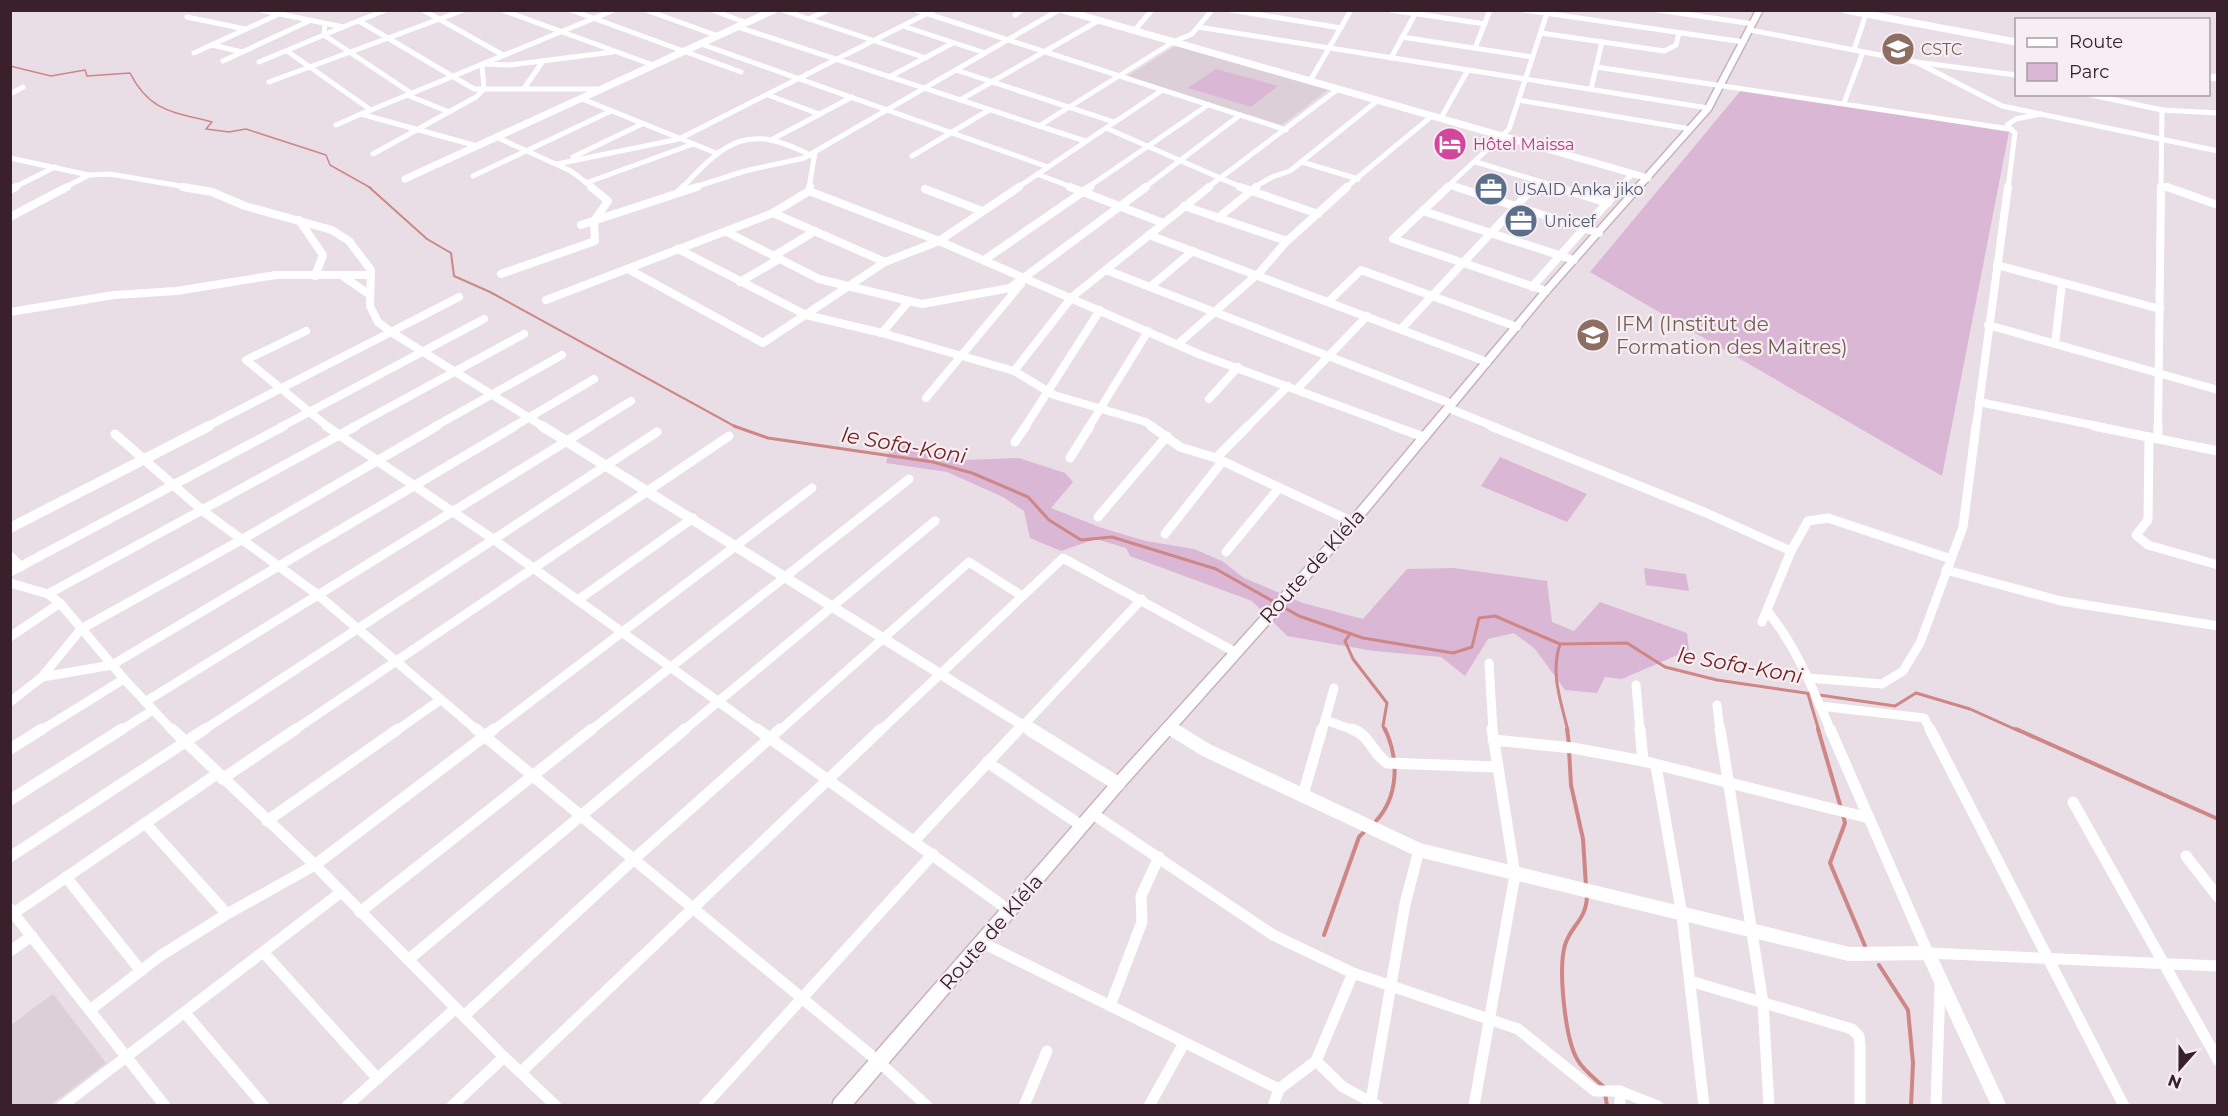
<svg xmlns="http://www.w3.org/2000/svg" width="2228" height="1116" viewBox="0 0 2228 1116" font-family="Montserrat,sans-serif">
<rect width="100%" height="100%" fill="#e9dee5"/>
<g fill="#ddcfd7">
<polygon points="1177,45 1328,90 1282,125 1126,77"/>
<polygon points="53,994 106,1063 50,1105 11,1105 11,1025"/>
</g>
<g fill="#dbb7d6">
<polygon points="1216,69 1278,86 1251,107 1188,88"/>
<polygon points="1742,89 2009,132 1942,476 1590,272"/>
<polygon points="892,440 964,460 1019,458 1065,473 1073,482 1051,508 1102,528 1146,541 1194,549 1222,561 1244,578 1303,603 1363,619 1407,569 1454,568 1547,581 1552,622 1574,631 1600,602 1687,633 1689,650 1622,679 1605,677 1597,693 1565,690 1535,649 1514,633 1488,639 1465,676 1441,657 1374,651 1287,636 1252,601 1130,556 1126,548 1096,539 1061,551 1030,538 1024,511 1003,497 947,472 886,463"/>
<polygon points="1500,457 1587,494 1567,522 1481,486"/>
<polygon points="1644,568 1686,574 1689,591 1646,585"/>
</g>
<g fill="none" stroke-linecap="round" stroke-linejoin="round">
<path stroke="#ce8686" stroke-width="1.5" d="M10 66 51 76 85 70 87 76 130 73C150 112 173 112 212 122L206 129 229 132 246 129 326 155 330 165 371 188"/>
<polyline stroke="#ce8686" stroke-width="2" points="369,187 427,239 451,253 454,276 490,292 736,427"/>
<g stroke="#ce8686" stroke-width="3">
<polyline points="734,426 768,438 933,462 972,473 1028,497 1049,520 1081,540 1112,537 1216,569 1299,616 1363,638 1453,653 1472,647 1479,618 1495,616 1560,644 1627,643 1665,667 1717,680 1895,706 1916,693 1970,709 2019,731"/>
<polyline points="1350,634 1345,641 1353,659 1387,703 1383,726 1385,731"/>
<path d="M1560 644C1550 674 1561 701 1568 731"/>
<polyline points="1808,694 1819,731"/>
</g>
<g stroke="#ce8686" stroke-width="4">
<polyline points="1567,729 1569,744"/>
<polyline points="1818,729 1841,808"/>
<polyline points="2016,729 2218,819"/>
<polyline points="1569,750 1571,785 1583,839 1586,886"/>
<polyline points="1843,815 1845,823 1830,863 1865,946"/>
<path d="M1376 821C1399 796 1399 759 1385 729"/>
<path d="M1587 896C1586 921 1571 925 1565 945 1558 969 1565 1038 1577 1059 1583 1070 1594 1078 1603 1086"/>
<polyline points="1324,935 1359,837 1364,832"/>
<polyline points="1879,965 1908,1010 1913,1063 1911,1106"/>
<polyline points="1605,1093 1607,1106"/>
</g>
<defs>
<polygon id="secondary" points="1756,10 1763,10 1711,110 1549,293 1357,525 1123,788 852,1106 832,1106 834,1100 1113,780 1349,519 1543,289 1705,107"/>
</defs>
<use href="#secondary" stroke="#c9b2be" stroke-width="3"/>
<g stroke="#fff" stroke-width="5">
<polyline points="261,10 343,27 386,10"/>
<polyline points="423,10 503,55"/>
<polyline points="502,10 653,65"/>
<polyline points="571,10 741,72"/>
<polyline points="646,10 718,36"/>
<polyline points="712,10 747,23"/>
<polyline points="782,10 926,58"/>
<polyline points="916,10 1286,130"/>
<polyline points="1231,10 1341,28"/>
<polyline points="1391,10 1485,24"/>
<polyline points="1524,10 1744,42"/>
<polyline points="1658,10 1753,24"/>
<polyline points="1015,15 1022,10"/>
<polyline points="187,17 245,29"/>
<polyline points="809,19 828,10"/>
<polyline points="359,21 474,89 600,89"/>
<polyline points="325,24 324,35 411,93"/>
<polyline points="903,26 985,53"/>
<polyline points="738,27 1085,141"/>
<polyline points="1198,27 1708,108"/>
<polyline points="1750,30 1916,62 2016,75"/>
<polyline points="1134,31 1152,10"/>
<polyline points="1541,33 1664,51 1676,45 1679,33"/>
<polyline points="1402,37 1532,57"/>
<polyline points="701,44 1048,167"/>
<polyline points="212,45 242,52"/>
<polyline points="1475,48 1490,10"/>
<polyline points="1854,50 1866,14"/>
<polyline points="287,51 371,110 361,114 477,146"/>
<polyline points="194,53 279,14"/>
<polyline points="1391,58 1415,14"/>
<polyline points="223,61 309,21"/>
<polyline points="259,62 343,27"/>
<polyline points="1916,62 2002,106 2218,151"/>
<polyline points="1596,67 2010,129"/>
<polyline points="956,70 1114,122"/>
<polyline points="889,77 953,43"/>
<polyline points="1310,81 1351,10"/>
<polyline points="269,82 464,10"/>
<polyline points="525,87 543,61"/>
<polyline points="1591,89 1602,42"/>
<polyline points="10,94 23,87"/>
<polyline points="2087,94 2162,110 2218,113"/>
<polyline points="407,95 449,112"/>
<polyline points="768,95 819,114"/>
<polyline points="580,98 716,153"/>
<polyline points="960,100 1098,21"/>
<polyline points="1518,100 1690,129"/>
<polyline points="1844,103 1863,52"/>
<polyline points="371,110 614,10"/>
<polyline points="1441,118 1468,70"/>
<polyline points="336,125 361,114"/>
<polyline points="1039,126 1173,42 1192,34 1212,10"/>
<polyline points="1106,128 1243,188"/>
<polyline points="496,137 571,171 593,188"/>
<polyline points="773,139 852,97"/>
<polyline points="373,154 476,97 484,89 482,64 510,65 613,52"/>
<polyline points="912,156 989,110"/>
<polyline points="573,157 642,124"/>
<polyline points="10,158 89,175 110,174 192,188"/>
<polyline points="1302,162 1358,179"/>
<polyline points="1476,162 1561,188"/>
<polyline points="557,164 679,139 934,10"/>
<polyline points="1037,174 1074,188"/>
<polyline points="473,176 611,111"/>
<polyline points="586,183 693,144"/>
<polyline points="1450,185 1461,188"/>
<polyline points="2161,185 2171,188"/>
<polyline points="13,188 55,167"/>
<polyline points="64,188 89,175"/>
<path d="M682 188C727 139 749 123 812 156"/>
<polyline points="692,188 745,171 804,158 1059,10"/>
<polyline points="809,188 815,152"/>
<polyline points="1017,188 1161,91"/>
<polyline points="1087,188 1208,105"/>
<polyline points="1144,188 1240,115"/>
<polyline points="1207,188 1338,89"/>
<polyline points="1253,188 1272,177 1290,171 1377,101"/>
<polyline points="1345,188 1432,116"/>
<polyline points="1446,188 1509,129 1548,10"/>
<polyline points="1533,188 1539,182"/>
<polyline points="1619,188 1633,173"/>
<polyline points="2008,188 2015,133 2007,125 2016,119 2041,114"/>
<polyline points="2161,188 2162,110"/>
</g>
<g stroke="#fff" stroke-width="8">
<polyline points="183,187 212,192 245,206 332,230 349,241 371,270 370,306 378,322 391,332 459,297"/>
<polyline points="1070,187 1163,223"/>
<polyline points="1240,187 1318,214"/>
<polyline points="1448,187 1393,239 1546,291"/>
<polyline points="1456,187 1599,233"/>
<polyline points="1556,187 1608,203"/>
<polyline points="2167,187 2218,205"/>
<polyline points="925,189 982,211"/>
<polyline points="10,190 16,187"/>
<polyline points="809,191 939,241 1201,355 1397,427"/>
<polyline points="679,192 684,187"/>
<polyline points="1184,206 1287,241"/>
<polyline points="1423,211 1574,260"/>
<polyline points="10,217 67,187"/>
<polyline points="1218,218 1256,187"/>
<polyline points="299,220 323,255 315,276"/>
<polyline points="581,225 697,187"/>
<polyline points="727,232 819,279 922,304 1010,288 1146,187"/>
<polyline points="1149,235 1487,362"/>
<polyline points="678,249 806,315 882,333 1014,371 1054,395 1146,422 1153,427"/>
<polyline points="774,256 815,231"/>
<polyline points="984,260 1090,187"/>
<polyline points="885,262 939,241 1019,187"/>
<polyline points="1997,265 2160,309"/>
<polyline points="628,269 763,343 885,262 773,213"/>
<polyline points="1106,270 1452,404"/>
<polyline points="501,274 595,241 594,221 608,201 591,187"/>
<polyline points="344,277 370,295"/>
<polyline points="740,282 779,259"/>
<polyline points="1150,287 1193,251"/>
<polyline points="1532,287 1621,187"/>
<polyline points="546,300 773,213 809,191 810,187"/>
<polyline points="1328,302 1361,270 1517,327"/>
<polyline points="10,312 114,295 176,291 276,275 370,275"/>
<polyline points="1988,325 2218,390"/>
<polyline points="1401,329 1534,187"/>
<polyline points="306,331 246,360 328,427"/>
<polyline points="882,333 909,301"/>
<polyline points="1178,344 1260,272 1286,242 1347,187"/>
<polyline points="2055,344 2062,283"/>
<polyline points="1014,371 1072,297 1209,187"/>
<polyline points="1297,389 1367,316"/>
<polyline points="926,398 1021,284"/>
<polyline points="1209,399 1238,367"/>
<polyline points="1979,402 2102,427"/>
<polyline points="1448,408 1495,427"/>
<polyline points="281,427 484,319"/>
<polyline points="353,427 524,334"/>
<polyline points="434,427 562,355"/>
<polyline points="513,427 594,379"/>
<polyline points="589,427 631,401"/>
<polyline points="1025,427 1100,310"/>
<polyline points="1089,427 1148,331"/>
<polyline points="1247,427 1288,386"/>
<polyline points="1976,427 2008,187"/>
<polyline points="2158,427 2161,187"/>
</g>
<g stroke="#fff" stroke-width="9">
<polyline points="326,426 493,539 759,731"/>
<polyline points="1151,426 1180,447 1216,458 1353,522"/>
<polyline points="1393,426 1424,437"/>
<polyline points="1491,426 1704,512 1791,551"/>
<polyline points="2094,426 2218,451"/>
<polyline points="115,434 203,511 318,595 478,731"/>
<polyline points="2149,437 2148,520 2136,535 2148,545 2218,565"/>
<polyline points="2158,438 2158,426"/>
<polyline points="1015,442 1026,426"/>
<polyline points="1070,458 1090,426"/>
<polyline points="1216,458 1248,426"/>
<polyline points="1098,517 1167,436"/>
<polyline points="1165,534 1222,462"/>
<polyline points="1226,552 1279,488"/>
<polyline points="10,556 21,567"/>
<polyline points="1946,570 2061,601 2218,626"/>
<polyline points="10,572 284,426"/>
<polyline points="10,583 48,594 60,603 124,679 173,731"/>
<polyline points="48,594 356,426"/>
<polyline points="578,600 693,518"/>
<path d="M1767 611C1796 645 1813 690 1831 731"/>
<polyline points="1762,622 1791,551 1808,521 1828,518 1951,559"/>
<polyline points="10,637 60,603"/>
<polyline points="1489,663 1493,731"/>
<polyline points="42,677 112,665 515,426"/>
<polyline points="1808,678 1882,684 1903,671 1920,643 1963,527 1976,426"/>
<polyline points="1636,685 1640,731"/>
<polyline points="10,702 42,677 81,629 243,539 437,426"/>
<polyline points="145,702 591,426"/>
<polyline points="1717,705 1720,731"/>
<polyline points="1820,706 1924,718 1931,731"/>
<polyline points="1325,720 1356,731"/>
<polyline points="40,731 124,679"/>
<polyline points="120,731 153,710"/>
<polyline points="202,731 657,432"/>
<polyline points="293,731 729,436"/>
<polyline points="396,731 440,700"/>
<polyline points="492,731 812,488"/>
<polyline points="590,731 909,479"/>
<polyline points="683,731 935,521"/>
<polyline points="779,731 969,562 1022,596"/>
<polyline points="880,731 1063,558 1235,652"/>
<polyline points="1018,731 1142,599"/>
<polyline points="1322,731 1334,688"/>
</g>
<g stroke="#fff" stroke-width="11">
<polyline points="172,729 315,865 504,1057 556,1106"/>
<polyline points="476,729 878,1061 927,1106"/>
<polyline points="757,729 1010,911"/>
<path d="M1352 729C1370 735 1372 753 1387 763L1497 767"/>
<polyline points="1640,729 1643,761"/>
<polyline points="1720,729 1763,1003 1769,1106"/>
<polyline points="1830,729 1928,953 2218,966"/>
<polyline points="1930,729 2124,1106"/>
<polyline points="1493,740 1573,748 1643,761 1869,818"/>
<polyline points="10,749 42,729"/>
<polyline points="987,762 1082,826"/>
<polyline points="1656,766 1682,915 1704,1106"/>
<polyline points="222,779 296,729"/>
<polyline points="1303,795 1322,729"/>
<polyline points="10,800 122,729"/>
<polyline points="2073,802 2218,1060"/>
<polyline points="1093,814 1273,935 1353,973 1518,1029 1595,1091 1620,1091"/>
<polyline points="267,821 398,729"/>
<polyline points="145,823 227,914"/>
<polyline points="914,841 1019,729"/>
<polyline points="2186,856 2218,897"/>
<polyline points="10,857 205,729"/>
<polyline points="66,877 141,971"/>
<polyline points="10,909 165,1106"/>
<polyline points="360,912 592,729"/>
<polyline points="14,913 217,774"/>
<polyline points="983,943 1279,1089"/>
<polyline points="10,951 32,936"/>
<polyline points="264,953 378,1079"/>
<polyline points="408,960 685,729"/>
<polyline points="1690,981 1852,1029 1859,1036 1860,1045 1860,1106"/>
<polyline points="1110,1006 1142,922 1141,896 1159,857"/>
<polyline points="90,1010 160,956 227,914 315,865 494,729"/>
<polyline points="185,1013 264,1106"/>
<polyline points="464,1016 633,860 780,729"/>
<polyline points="1316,1061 1343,1087 1378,1106"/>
<polyline points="521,1072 881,729"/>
<polyline points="62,1106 340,893"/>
<polyline points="347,1106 456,1008"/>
<polyline points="452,1106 504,1057"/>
<polyline points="704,1106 933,854"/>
<polyline points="1024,1106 1047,1051"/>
<polyline points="1149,1106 1184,1043"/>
<polyline points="1273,1106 1279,1089 1316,1061 1353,973"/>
<polyline points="1370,1106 1405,904 1419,850"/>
<polyline points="1474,1106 1515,875 1492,729"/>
<polyline points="1620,1106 1620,1091 1658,1106"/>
<polyline points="1936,1106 1940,985"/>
</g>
<g stroke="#fff" stroke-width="7">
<polyline points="1063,10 1648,178"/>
<polyline points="1845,10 2016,42"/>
<polyline points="2208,77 2218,78"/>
<polyline points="405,179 774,10"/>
</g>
<polyline stroke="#fff" stroke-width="8" points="206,427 391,332 544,427"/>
<g stroke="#fff" stroke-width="10">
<polyline points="542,426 1032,731"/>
<polyline points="10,528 209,426"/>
<polyline points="1168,727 1174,731"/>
</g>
<g stroke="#fff" stroke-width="14">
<polyline points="1030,729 1118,784"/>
<polyline points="1172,729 1206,750 1419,850 1849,954 1928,953 1999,1106"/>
</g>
<use href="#secondary" fill="#fff" fill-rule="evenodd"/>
</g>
<defs>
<symbol id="school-disc" viewBox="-11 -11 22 22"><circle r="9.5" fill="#8d6e63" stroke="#f6eef3"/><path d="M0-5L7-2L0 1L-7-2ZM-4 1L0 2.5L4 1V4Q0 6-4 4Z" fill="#fff"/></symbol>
<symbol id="hotel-disc" viewBox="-11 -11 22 22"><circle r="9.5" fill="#d1479c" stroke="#f6eef3"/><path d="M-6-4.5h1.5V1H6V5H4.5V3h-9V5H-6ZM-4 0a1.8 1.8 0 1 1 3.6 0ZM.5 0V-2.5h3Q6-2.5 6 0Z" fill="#fff"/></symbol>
<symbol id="office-disc" viewBox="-11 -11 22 22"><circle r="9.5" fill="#5c6f8a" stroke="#f6eef3"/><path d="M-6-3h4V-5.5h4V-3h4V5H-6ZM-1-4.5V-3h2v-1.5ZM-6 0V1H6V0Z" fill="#fff"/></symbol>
</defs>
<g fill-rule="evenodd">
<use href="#school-disc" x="1879" y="30" width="38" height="38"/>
<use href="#hotel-disc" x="1431" y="125" width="38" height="38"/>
<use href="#office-disc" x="1472" y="170" width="38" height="38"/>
<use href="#office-disc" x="1502" y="202" width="38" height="38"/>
<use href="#school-disc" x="1574" y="316" width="38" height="38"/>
</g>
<g text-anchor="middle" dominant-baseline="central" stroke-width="4.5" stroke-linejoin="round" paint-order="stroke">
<g font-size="16" fill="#785e54" stroke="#f6eef3" text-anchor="start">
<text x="1921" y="49">CSTC</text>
</g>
<g font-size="16" fill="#b23c85" stroke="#f6eef3" text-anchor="start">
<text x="1473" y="144">Hôtel Maissa</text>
</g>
<g font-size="16" fill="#4e5e75" stroke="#f6eef3" text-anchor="start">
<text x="1514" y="189">USAID Anka jiko</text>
<text x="1544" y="221">Unicef</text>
</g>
<g font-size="20" fill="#785e54" stroke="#f6eef3" text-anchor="start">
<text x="1616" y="324">IFM (Institut de<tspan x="1616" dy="23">Formation des Maitres)</tspan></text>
</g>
<g font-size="20" fill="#39202a" stroke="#f6eef3">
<text transform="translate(1312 566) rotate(-48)">Route de Kléla</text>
<text transform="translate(991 932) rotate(-49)">Route de Kléla</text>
</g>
<g font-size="21" font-style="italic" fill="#721d1c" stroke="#f6eef3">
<text transform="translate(904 445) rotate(10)">le Sofa-Koni</text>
<text transform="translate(1740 665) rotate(10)">le Sofa-Koni</text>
</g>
</g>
<rect width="2228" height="1116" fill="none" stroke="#39202a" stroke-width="24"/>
<rect x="2015" y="18" width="195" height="78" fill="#f6eef3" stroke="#aa9ca3" stroke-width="1.5"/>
<rect x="2027" y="38" width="30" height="9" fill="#ffffff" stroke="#aa9ca3" stroke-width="1.5"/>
<text x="2069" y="48" font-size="18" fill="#39202a">Route</text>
<rect x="2027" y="63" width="30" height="18" fill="#dbb7d6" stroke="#aa9ca3" stroke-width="1.5"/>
<text x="2069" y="78" font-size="18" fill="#39202a">Parc</text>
<g transform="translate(2180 1068) rotate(201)" stroke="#f6eef3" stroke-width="4.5" paint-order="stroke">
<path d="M0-4.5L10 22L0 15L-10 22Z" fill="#39202a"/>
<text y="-9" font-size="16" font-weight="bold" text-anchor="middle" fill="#39202a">N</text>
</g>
</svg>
